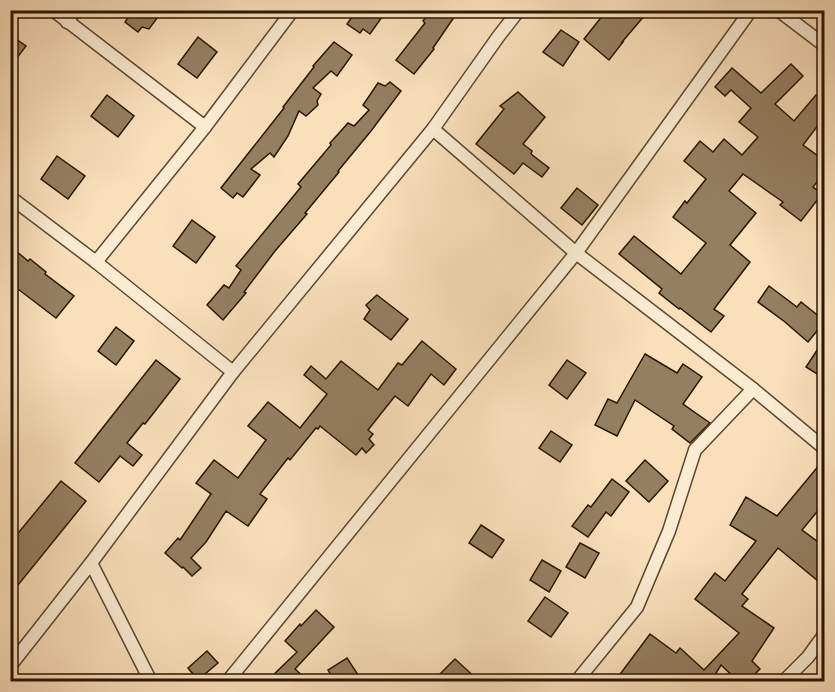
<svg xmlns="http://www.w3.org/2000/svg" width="835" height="692" viewBox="0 0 835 692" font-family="'IM FELL English',serif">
<rect width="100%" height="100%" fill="#f9e0bb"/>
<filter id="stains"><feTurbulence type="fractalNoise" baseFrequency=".00333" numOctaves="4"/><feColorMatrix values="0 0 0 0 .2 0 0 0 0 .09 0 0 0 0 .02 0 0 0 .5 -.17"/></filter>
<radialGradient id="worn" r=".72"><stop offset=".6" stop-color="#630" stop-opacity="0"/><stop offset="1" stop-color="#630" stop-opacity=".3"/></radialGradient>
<g fill="#957f61" stroke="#281600" stroke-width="1.5">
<polygon points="133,10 163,10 149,29 142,27 138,32 125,22"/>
<polygon points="357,10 387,10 370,34 363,29 360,33 347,24"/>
<polygon points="431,10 459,10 433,48 434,49 414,74 396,60 425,23 423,21"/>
<polygon points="607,10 639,10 645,15 622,42 623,42 609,60 584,39"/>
<polygon points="561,30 579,42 563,66 543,52"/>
<polygon points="10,35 26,46 10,67"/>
<polygon points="198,37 217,52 197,78 178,64"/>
<polygon points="334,42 352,55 337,76 331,71 313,88 321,94 317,101 318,105 306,116 299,111 288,136 274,157 270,153 251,169 260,175 243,197 237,193 233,198 221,188 284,108 283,107 314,67 313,66"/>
<polygon points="791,64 803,76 775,104 794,121 816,95 825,102 825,128 819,124 803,145 825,161 825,172 813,187 822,194 801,221 780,205 783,202 743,174 729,191 756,213 730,245 750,262 714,309 724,316 711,332 680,308 679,309 659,293 662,289 619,254 634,236 681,274 706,243 673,217 685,201 687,203 706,179 684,161 700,141 713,152 724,139 742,155 758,137 739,122 751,108 731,90 725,96 715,87 732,68 761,93"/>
<polygon points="390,82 401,91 371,131 338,171 339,172 305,213 307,214 275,251 244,292 246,293 223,320 207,305 224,285 229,288 241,270 236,266 301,187 298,184 331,145 330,143 348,123 354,126 369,110 363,105 378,83 385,86"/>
<polygon points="518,92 545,117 523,144 532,151 531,154 549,168 542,177 523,163 514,174 476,144 504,109 500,106"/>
<polygon points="107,95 134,116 118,137 91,116"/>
<polygon points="57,156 85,176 68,199 41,179"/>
<polygon points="577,188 598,205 582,225 561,208"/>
<polygon points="192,220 215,237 196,263 173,246"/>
<polygon points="10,246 28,261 30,259 46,272 45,274 74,296 56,318 10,283"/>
<polygon points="769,286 797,307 801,302 825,321 808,342 785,322 758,302"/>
<polygon points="377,295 408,319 391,340 364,319 370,310 366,305"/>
<polygon points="116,327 134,341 116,365 98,351"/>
<polygon points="825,338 825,379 806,367"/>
<polygon points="422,341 456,369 444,385 431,374 408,406 395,396 368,430 373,434 369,439 374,445 366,453 362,448 356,455 320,426 318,429 316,428 290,460 288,458 260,494 267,499 248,526 226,511 206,542 191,558 201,568 192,576 183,567 182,568 165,553 178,538 180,540 211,494 196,483 214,460 238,478 266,440 248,426 268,402 300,428 327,394 304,375 311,366 326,379 341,361 378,390 398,363 402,365"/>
<polygon points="645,354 677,373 683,364 702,377 683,404 710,423 690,443 672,429 674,426 635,400 617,436 595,425 608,399 617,403"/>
<polygon points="156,360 180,379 145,424 143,423 127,443 142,455 133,466 120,456 99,482 75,463"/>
<polygon points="567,360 586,373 567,399 549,385"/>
<polygon points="551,431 572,445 560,462 539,448"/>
<polygon points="825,458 825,502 802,530 825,547 825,573 818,581 778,548 742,594 748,599 742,606 774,628 752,661 760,669 748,681 738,681 721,665 713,678 717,681 615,681 650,634 676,653 680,648 704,670 739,633 695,599 715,573 725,581 756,541 730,525 746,497 777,516"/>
<polygon points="645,460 668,481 649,502 626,481"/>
<polygon points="612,479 629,492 611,516 606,512 588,537 572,526 588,505 591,507"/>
<polygon points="61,481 86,501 10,595 10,543"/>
<polygon points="481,525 504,540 492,558 469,543"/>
<polygon points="580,543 599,553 585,578 566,567"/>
<polygon points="542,560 561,571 549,592 530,580"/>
<polygon points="545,597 568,613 551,637 528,621"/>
<polygon points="316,610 334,627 295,669 308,681 267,681 297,652 285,641 300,624 301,626"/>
<polygon points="207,651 218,663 198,680 188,668"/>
<polygon points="347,658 362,681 334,681 328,670"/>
<polygon points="455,659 479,681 443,681 438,676"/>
</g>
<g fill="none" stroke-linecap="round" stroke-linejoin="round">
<defs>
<g id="street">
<polyline points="53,10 205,127"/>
<polyline points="778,10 824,45"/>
<polyline points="67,22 75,10"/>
<polyline points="433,129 576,253 753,389 824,448"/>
<polyline points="10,197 96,262 233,372"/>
<polyline points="96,262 205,127 293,10"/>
<polyline points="91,563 151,682"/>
<polyline points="10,666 91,563 233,372 433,129 498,37 519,10"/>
<polyline points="227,682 576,253 751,10"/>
<polyline points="576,682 637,607 669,531 695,450 753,389"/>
<polyline points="783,682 808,657 824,635"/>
</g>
</defs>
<use href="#street" stroke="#5c482f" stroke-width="15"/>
<use href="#street" stroke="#fbebd3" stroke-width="12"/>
</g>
<rect width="835" height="692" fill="none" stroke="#f9e0bb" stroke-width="36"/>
<rect x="12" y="12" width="811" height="668" fill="none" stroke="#281600" stroke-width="3"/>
<rect x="18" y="18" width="799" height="656" fill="none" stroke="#281600" stroke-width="1.5"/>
<rect width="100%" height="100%" filter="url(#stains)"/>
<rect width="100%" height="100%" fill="url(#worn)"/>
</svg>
